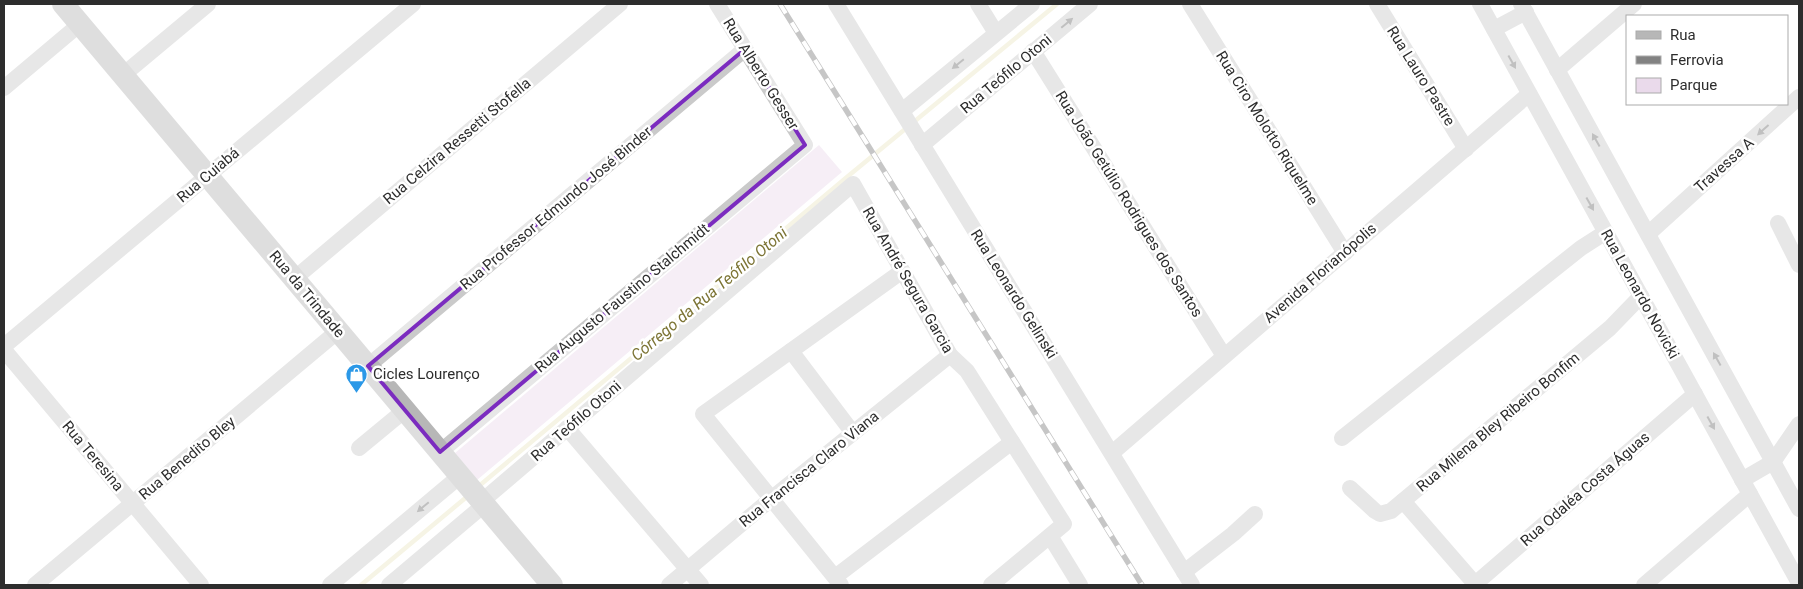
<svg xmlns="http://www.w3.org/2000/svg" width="1803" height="589" viewBox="0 0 1803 589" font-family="Roboto,sans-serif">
<rect width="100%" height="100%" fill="#fff"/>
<polygon fill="#eadaeb" points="819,145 842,172 477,480 455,453"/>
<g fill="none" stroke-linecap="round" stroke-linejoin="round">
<g stroke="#ebe7c5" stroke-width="4.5">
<polyline points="479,486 847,177 1057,4"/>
<polyline points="361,585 469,495"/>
</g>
<g stroke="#cacaca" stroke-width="16">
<polyline points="836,4 1192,585"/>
<polyline points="978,4 996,33"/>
<polyline points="1190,4 1345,253"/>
<polyline points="1377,4 1466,149"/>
<polyline points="1480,4 1799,583"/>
<polyline points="1521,4 1799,509"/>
<polyline points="1494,29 1526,12"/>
<polyline points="1033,51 1224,356"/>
<polyline points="1557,70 1634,4"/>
<polyline points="123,75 208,4"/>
<polyline points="4,88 80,24"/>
<polyline points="902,111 1032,4"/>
<polyline points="922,145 1090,4"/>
<polyline points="1778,223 1799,265"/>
<polyline points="1648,234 1799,97"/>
<polyline points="294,279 620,4"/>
<polyline points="4,346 413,4"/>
<polyline points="4,350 201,585"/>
<polyline points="791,351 853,433"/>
<polyline points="368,366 745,49"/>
<polyline points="567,428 701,585"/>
<polyline points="1342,438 1581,248 1606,232"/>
<polyline points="359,448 405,410"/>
<polyline points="440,452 805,145 717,4"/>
<polyline points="1112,453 1529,94"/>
<polyline points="1742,480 1773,462 1799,424"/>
<polyline points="1350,488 1375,511 1380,514 1391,511 1610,328 1641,296"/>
<polyline points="1403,501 1476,585"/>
<polyline points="481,502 853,184 950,355 967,371 1064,524 991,585"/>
<polyline points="1050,536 1080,585"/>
<polyline points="1184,572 1233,534 1255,514"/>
<polyline points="835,577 1012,442"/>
<polyline points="1475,584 1695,394"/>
<polyline points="35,585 338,331"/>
<polyline points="330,585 460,476"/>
<polyline points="389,585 484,505"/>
<polyline points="669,585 771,499 950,355"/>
<polyline points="841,585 703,414 901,272"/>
<polyline points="1644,585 1750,494"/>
</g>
<polyline stroke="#b7b7b7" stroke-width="22" points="63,4 552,585"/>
<defs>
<polyline id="rail" points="780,4 1142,585"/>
</defs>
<use href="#rail" stroke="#828282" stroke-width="5.5"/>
<use href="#rail" stroke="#fff" stroke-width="4" stroke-dasharray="11" stroke-linecap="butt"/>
</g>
<defs><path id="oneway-solid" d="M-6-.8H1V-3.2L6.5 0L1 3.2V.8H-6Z" transform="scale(1.25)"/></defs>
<g fill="#747474">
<use href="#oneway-solid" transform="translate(1067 23) rotate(-40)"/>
<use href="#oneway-solid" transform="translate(1512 62) rotate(61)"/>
<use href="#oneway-solid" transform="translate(958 64) rotate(141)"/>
<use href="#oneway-solid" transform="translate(1763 130) rotate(138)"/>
<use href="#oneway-solid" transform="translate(1596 140) rotate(-119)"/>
<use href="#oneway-solid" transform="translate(1590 204) rotate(61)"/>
<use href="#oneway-solid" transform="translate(1717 359) rotate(-119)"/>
<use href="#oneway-solid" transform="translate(1711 423) rotate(61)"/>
<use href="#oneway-solid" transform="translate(423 507) rotate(140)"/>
</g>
<path d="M0 0H1803V589H0ZM745 49 805 145 440 452 368 366Z" fill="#fff" fill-opacity=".55" fill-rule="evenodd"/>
<path fill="none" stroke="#7b2cbf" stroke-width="4" stroke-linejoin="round" d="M745 49 805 145 440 452 368 366Z"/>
<defs>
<symbol id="shop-pin" viewBox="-11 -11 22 30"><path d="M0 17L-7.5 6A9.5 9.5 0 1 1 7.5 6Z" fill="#2b98e7" stroke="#fff"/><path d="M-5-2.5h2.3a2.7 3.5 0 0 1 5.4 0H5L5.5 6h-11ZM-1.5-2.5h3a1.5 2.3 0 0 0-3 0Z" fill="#fff"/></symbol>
</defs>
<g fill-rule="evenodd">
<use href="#shop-pin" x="344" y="362" width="25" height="34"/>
</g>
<g text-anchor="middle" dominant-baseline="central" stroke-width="5" stroke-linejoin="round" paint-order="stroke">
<g font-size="15" fill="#2d2d2d" stroke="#fff">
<text transform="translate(761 74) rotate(58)">Rua Alberto Gesser</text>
<text transform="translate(1006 74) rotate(-40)">Rua Teófilo Otoni</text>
<text transform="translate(1421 76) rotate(58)">Rua Lauro Pastre</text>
<text transform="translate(1267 128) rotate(58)">Rua Ciro Molotto Riquelme</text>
<text transform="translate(457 141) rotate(-40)">Rua Celzira Ressetti Stofella</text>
<text transform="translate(1724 165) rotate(-42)">Travessa A</text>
<text transform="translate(208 175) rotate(-40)">Rua Cuiabá</text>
<text transform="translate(1129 204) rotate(58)">Rua João Getúlio Rodrigues dos Santos</text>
<text transform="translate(556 208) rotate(-40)">Rua Professor Edmundo José Binder</text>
<text transform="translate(1320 273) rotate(-41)">Avenida Florianópolis</text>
<text transform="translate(908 280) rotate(60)">Rua André Segura Garcia</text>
<text transform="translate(307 294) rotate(50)">Rua da Trindade</text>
<text transform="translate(1014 294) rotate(58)">Rua Leonardo Gelinski</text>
<text transform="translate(1640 294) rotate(61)">Rua Leonardo Novicki</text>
<text transform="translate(622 298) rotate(-40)">Rua Augusto Faustino Stalchmidt</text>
<text transform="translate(576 421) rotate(-41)">Rua Teófilo Otoni</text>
<text transform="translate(1498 422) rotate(-40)">Rua Milena Bley Ribeiro Bonfim</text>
<text transform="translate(93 456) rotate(50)">Rua Teresina</text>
<text transform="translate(187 458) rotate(-40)">Rua Benedito Bley</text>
<text transform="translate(809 469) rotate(-39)">Rua Francisca Claro Viana</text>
<text transform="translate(1585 489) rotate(-41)">Rua Odaléa Costa Águas</text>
</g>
<g font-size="15" fill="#2d2d2d" stroke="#fff" text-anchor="start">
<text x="373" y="374">Cicles Lourenço</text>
</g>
<g font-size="16" font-style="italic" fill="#7c7434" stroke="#fff">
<text transform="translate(709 294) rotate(-40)">Córrego da Rua Teófilo Otoni</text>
</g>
</g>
<rect width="1803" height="589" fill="none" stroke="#2d2d2d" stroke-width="10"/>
<rect x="1626" y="15" width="162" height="90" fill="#ffffff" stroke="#ababab"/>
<rect x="1636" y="31" width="25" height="8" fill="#b7b7b7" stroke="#ababab"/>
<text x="1670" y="40" font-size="15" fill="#2d2d2d">Rua</text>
<rect x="1636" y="56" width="25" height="8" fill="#828282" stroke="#ababab"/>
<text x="1670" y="65" font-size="15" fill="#2d2d2d">Ferrovia</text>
<rect x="1636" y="78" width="25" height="15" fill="#eadaeb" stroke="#ababab"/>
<text x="1670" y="90" font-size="15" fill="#2d2d2d">Parque</text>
</svg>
